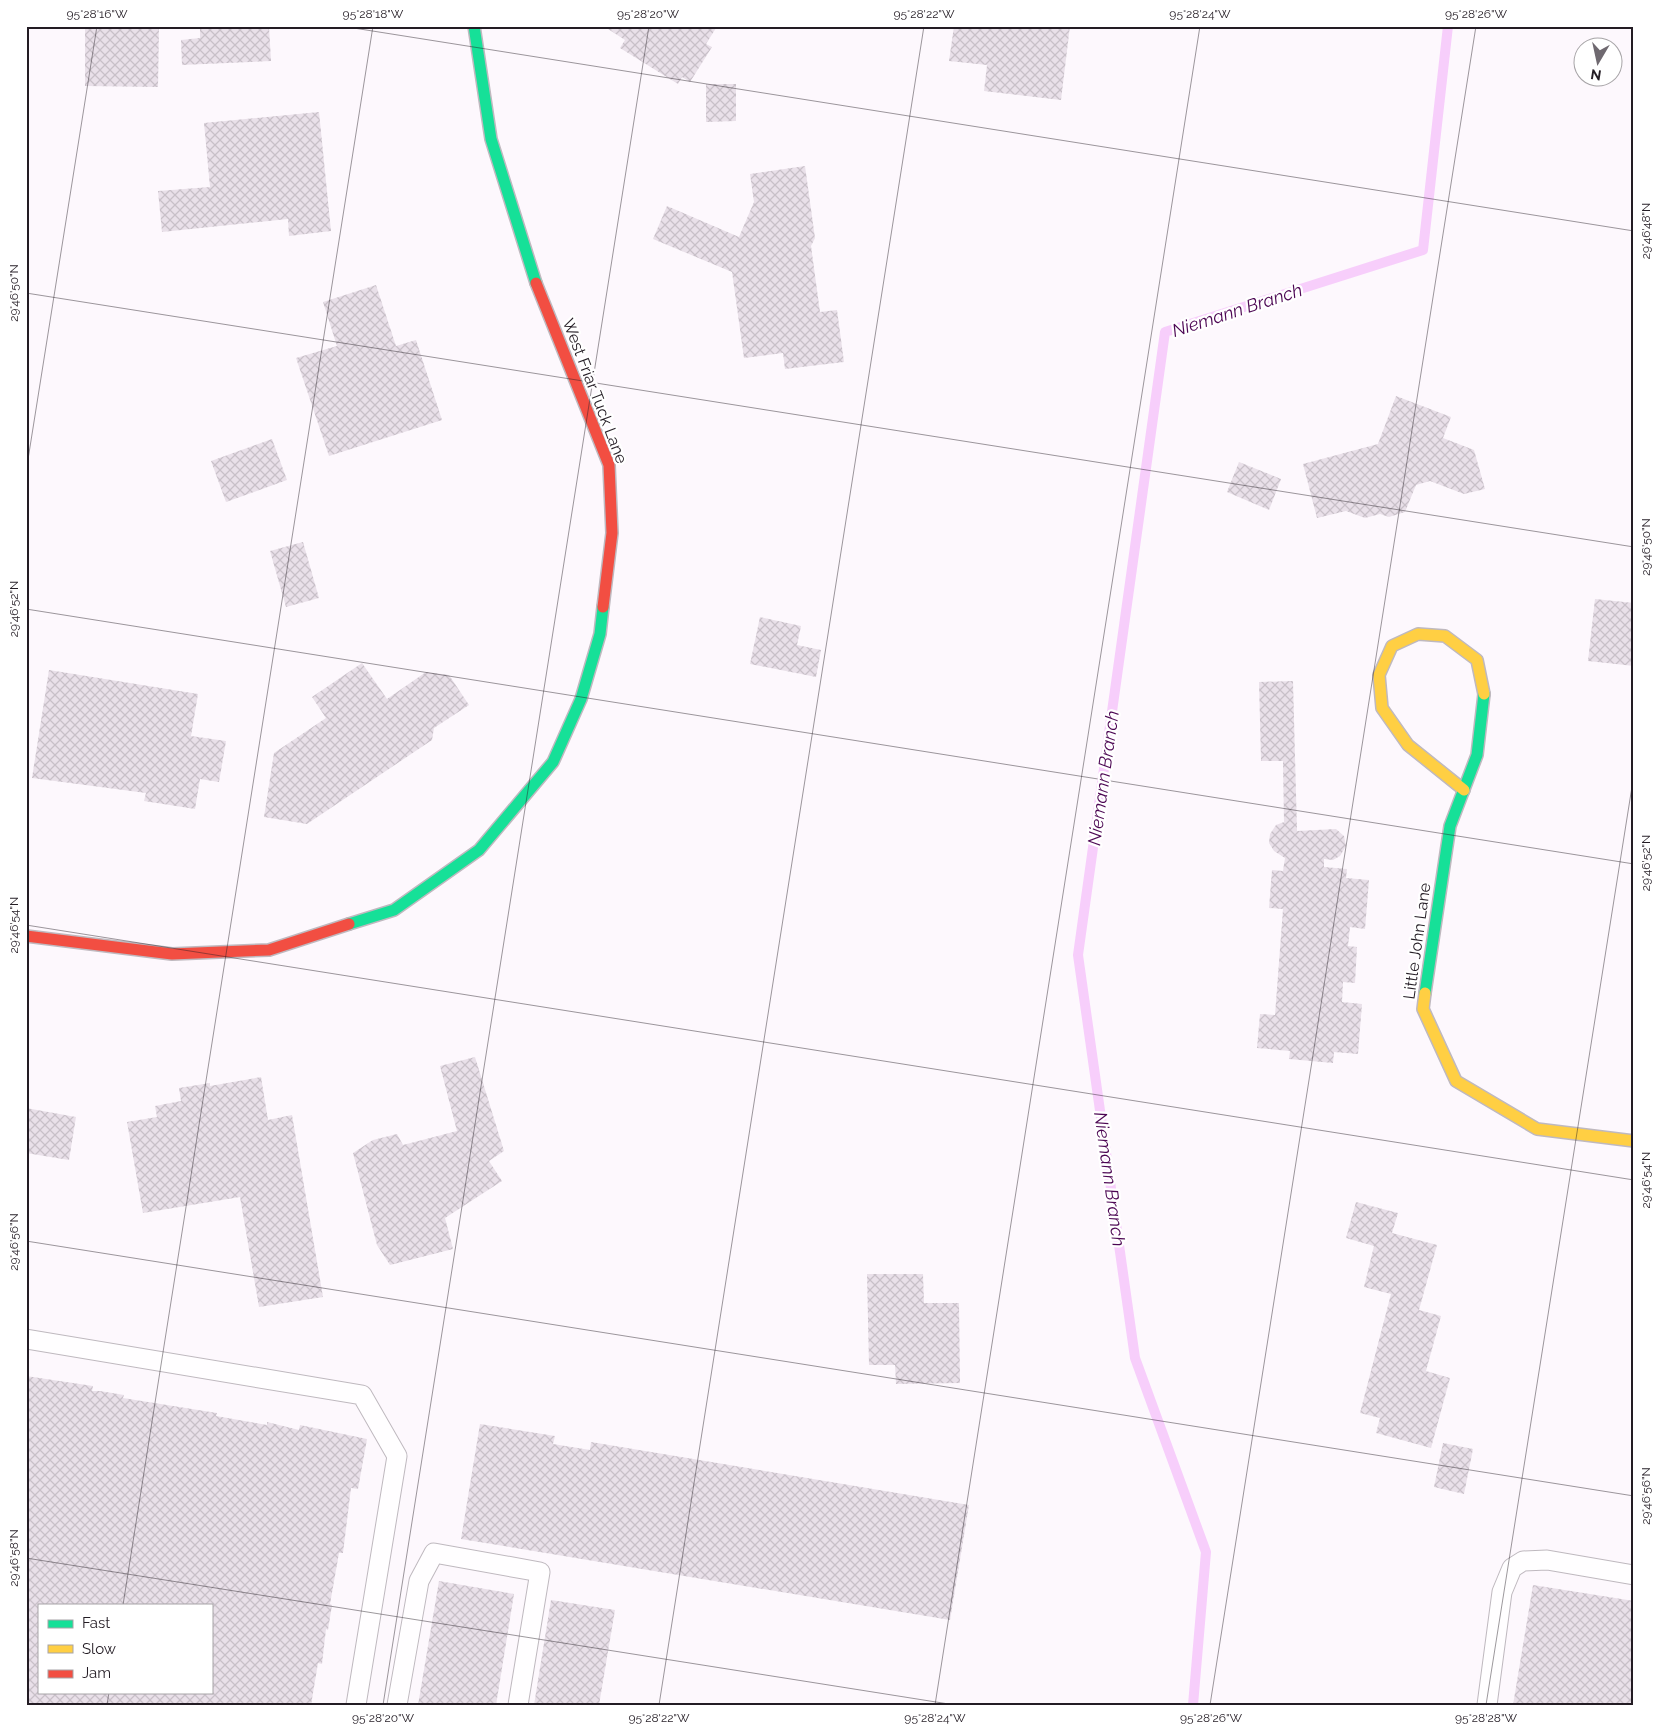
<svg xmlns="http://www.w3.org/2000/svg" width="1660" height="1731" viewBox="0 0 1660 1731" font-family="Raleway,sans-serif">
<defs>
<pattern id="building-cross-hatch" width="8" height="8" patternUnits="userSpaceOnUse" patternTransform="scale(1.25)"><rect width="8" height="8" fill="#e9e0e9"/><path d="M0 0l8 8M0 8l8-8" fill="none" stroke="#c8c0c8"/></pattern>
</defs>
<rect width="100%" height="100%" fill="#fdf8fd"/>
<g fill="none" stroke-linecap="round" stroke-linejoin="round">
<polyline stroke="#f7cefb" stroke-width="10" points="1193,1705 1206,1552 1135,1358 1078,955 1165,332 1423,250 1448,26"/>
</g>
<g fill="url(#building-cross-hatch)" fill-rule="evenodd">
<polygon points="85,26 159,26 158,87 85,86"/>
<polygon points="200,26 269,26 271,61 182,65 181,40 200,38"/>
<polygon points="610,26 714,26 716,28 706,44 712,47 690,82 682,77 678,84 620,48 625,40 608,29"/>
<polygon points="954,26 1070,26 1061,100 984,91 987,65 949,61"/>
<polygon points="706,84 736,84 736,121 706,122"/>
<polygon points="319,112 331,231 289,236 288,219 162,232 158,191 210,187 204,123"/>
<polygon points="805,166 815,238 811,246 820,312 837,310 844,362 785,369 783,353 744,358 732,272 653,239 667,206 739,237 754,202 750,174"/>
<polygon points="376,285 396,346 416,340 442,420 329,456 296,358 337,346 323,302"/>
<polygon points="1396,396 1451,417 1443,438 1474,450 1485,489 1464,494 1430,481 1416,485 1405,512 1389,517 1380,514 1365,518 1346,511 1317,518 1303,464 1378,444"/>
<polygon points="272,439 287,480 226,502 211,461"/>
<polygon points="1239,462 1281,479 1269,510 1227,492"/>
<polygon points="303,542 319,598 286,607 270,551"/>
<polygon points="1595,599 1634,603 1634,666 1588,661"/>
<polygon points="760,617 801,626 797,645 821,650 816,677 750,664"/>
<polygon points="362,663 387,699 426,672 449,675 469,705 434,728 432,740 307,824 264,817 274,753 326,718 312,697"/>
<polygon points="49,670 198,694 191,736 226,741 219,782 200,779 195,809 144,801 146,793 32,778"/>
<polygon points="1293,681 1297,831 1336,829 1344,836 1346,846 1340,856 1333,860 1324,859 1324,867 1347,869 1346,878 1369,880 1365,929 1350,927 1348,946 1357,947 1355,983 1343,982 1342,1002 1362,1004 1358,1054 1334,1052 1333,1063 1289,1059 1290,1051 1257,1048 1260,1014 1275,1015 1283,909 1269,908 1272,870 1283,871 1285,858 1274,851 1269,843 1270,834 1276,825 1284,822 1283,761 1261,761 1259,682"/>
<polygon points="475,1057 504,1151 489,1161 502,1181 445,1218 453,1249 390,1265 377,1245 353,1153 373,1140 397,1134 403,1145 457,1131 440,1066"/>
<polygon points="261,1077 268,1120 292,1115 323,1297 259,1307 240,1197 143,1213 127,1122 157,1117 155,1106 181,1101 179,1088 210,1083 210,1086"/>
<polygon points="26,1108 76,1117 69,1160 26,1153"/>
<polygon points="1356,1202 1398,1213 1392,1233 1437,1245 1419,1310 1441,1316 1426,1371 1450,1378 1431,1448 1376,1433 1380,1418 1360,1413 1391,1294 1364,1287 1374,1246 1346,1238"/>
<polygon points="867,1274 923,1274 924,1303 959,1303 960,1383 896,1384 895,1365 869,1365"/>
<path d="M26 1376 93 1386 92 1391H100L124 1395 123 1398 217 1413 216 1416 267 1425V1422L299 1430 300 1425 367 1439 358 1489 351 1488 343 1553H339L330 1604 332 1605 328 1630 326 1629 322 1664 318 1663 311 1705H26ZM39 1605H211V1692H39Z"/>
<polygon points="480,1424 555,1436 553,1444 590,1450 591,1442 969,1505 950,1620 461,1539"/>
<polygon points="1443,1443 1473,1449 1464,1494 1434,1487"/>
<polygon points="439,1581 514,1594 496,1705 418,1705"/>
<polygon points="1533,1585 1634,1601 1634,1705 1513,1705"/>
<polygon points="551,1600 615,1610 599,1705 534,1705"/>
</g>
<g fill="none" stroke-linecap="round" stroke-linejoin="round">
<defs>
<g id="lane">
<polyline points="26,1339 362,1395 397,1456 356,1705"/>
<polyline points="397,1705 419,1581 434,1553 540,1572 518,1705"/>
<polyline points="1487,1705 1502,1592 1512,1568 1523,1561 1547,1560 1634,1575"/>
</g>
<g id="fast">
<polyline points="474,26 491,139 536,283"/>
<polyline points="349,924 394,910 479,850 553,762 581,699 600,634 603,607"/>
<polyline points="1425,993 1450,826 1477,755 1484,694"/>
</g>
<g id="slow">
<polyline points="1464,790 1408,745 1382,708 1379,675 1392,646 1418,634 1445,636 1477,660 1484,694"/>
<polyline points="1425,993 1423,1009 1456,1081 1537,1129 1634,1141"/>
</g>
<g id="jam">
<polyline points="536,283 609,465 612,533 603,607"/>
<polyline points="26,936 172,954 269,950 349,924"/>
</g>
</defs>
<use href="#lane" stroke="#bfb9bf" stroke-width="21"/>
<use href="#fast" stroke="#bfb9bf" stroke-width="14"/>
<use href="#slow" stroke="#bfb9bf" stroke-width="14"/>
<use href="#jam" stroke="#bfb9bf" stroke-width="14"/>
<use href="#lane" stroke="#fffeff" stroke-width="19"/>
<use href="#fast" stroke="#16e098" stroke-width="11"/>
<use href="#slow" stroke="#ffcf43" stroke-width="11"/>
<use href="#jam" stroke="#f24e42" stroke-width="11"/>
</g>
<path fill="none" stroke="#231c24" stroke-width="1" stroke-opacity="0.45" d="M341 26 1634 231M26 293 1634 547M26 472 97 26M26 609 1634 864M26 925 1634 1180M26 1241 1634 1496M26 1558 955 1705M123 1605 373 26M107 1705 109 1692M383 1705 649 26M659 1705 924 26M935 1705 1200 26M1210 1705 1476 26M1486 1705 1634 774"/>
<g text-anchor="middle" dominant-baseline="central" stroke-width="4.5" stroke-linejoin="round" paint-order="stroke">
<g font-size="16" fill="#231c24" stroke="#fff">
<text transform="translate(595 391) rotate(69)">West Friar Tuck Lane</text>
<text transform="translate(1417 941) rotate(-82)">Little John Lane</text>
</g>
<g font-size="18" font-style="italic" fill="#4c0653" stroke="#fff">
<text transform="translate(1237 310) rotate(-18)">Niemann Branch</text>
<text transform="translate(1103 778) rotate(-82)">Niemann Branch</text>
<text transform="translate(1110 1179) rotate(82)">Niemann Branch</text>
</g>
</g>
<rect width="1660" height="1731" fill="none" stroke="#ffffff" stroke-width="55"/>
<rect x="38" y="1604" width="175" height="90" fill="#ffffff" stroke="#a7a4a7"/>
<rect x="48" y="1620" width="25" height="8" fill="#16e098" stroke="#a7a4a7"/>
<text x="82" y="1628" font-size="15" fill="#231c24">Fast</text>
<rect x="48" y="1645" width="25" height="8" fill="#ffcf43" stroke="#a7a4a7"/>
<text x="82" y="1654" font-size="15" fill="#231c24">Slow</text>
<rect x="48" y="1670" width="25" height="8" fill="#f24e42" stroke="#a7a4a7"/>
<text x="82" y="1678" font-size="15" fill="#231c24">Jam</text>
<g transform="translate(1598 62) rotate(189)"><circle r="24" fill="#ffffff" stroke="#a7a4a7"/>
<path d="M0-4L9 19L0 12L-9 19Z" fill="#6f6970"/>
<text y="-8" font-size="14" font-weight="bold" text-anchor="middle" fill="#231c24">N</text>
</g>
<rect x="28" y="28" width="1604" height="1676" fill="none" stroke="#231c24" stroke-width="2"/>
<g font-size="12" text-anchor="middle" fill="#231c24">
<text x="97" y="18">95°28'16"W</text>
<text x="373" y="18">95°28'18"W</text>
<text x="648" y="18">95°28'20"W</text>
<text x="924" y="18">95°28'22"W</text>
<text x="1200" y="18">95°28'24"W</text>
<text x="1476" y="18">95°28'26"W</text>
<text transform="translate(1646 231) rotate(-90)" y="4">29°46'48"N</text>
<text transform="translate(14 293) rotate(-90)" y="4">29°46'50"N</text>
<text transform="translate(1646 547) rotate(-90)" y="4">29°46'50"N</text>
<text transform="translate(14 609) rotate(-90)" y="4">29°46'52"N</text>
<text transform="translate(1646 863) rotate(-90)" y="4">29°46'52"N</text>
<text transform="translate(14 925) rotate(-90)" y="4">29°46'54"N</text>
<text transform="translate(1646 1180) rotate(-90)" y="4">29°46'54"N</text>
<text transform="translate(14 1242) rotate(-90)" y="4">29°46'56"N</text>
<text transform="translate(1646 1496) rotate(-90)" y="4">29°46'56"N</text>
<text transform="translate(14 1558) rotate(-90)" y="4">29°46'58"N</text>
<text x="383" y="1722">95°28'20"W</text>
<text x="659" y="1722">95°28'22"W</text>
<text x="935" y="1722">95°28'24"W</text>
<text x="1211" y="1722">95°28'26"W</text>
<text x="1486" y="1722">95°28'28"W</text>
</g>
</svg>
